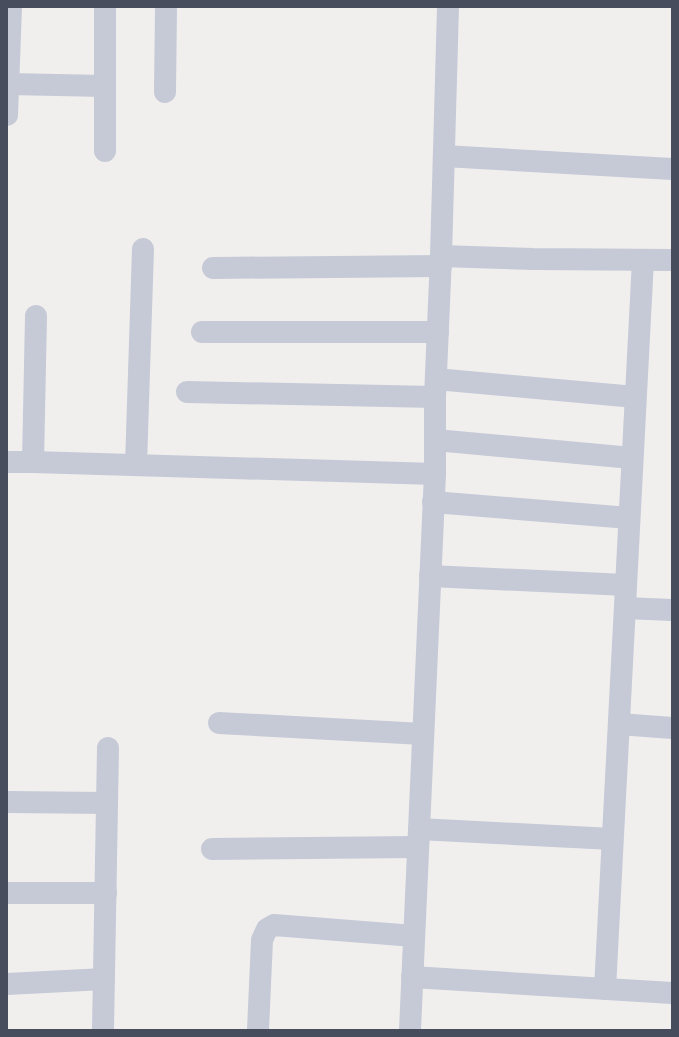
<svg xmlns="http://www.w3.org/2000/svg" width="679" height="1037" viewBox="0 0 679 1037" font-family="'PT Sans',sans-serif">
<rect width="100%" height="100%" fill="#f1efee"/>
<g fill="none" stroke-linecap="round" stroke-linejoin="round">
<g stroke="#c5cad6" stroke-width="22">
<polyline points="8,84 105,86"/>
<polyline points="165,92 166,7"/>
<polyline points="7,115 11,7"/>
<polyline points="105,151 105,7"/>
<polyline points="444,156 672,169"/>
<polyline points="441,256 533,259 672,260"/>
<polyline points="213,268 441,266"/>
<polyline points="202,332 438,332"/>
<polyline points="436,379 635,397"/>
<polyline points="187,392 435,397"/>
<polyline points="435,440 632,458"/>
<polyline points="7,462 33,462 435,474"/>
<polyline points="33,462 36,316"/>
<polyline points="136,465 143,249"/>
<polyline points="433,502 629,518"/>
<polyline points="430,576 626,585"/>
<polyline points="625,608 672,610"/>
<polyline points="219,723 423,734"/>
<polyline points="619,724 672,728"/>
<polyline points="7,802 107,803"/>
<polyline points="419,829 612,839"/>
<polyline points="212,849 418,847"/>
<polyline points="7,893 106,893"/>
<polyline points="412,977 672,993"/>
<polyline points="7,984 104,979"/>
<polyline points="605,989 643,260"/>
<polyline points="103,1030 108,748"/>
<polyline points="258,1030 262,940 267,929 274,925 414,936"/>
<polyline points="410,1030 435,474 435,397 441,256 448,7"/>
</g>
</g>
<rect width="679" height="1037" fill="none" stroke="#474d5c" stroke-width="16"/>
</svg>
